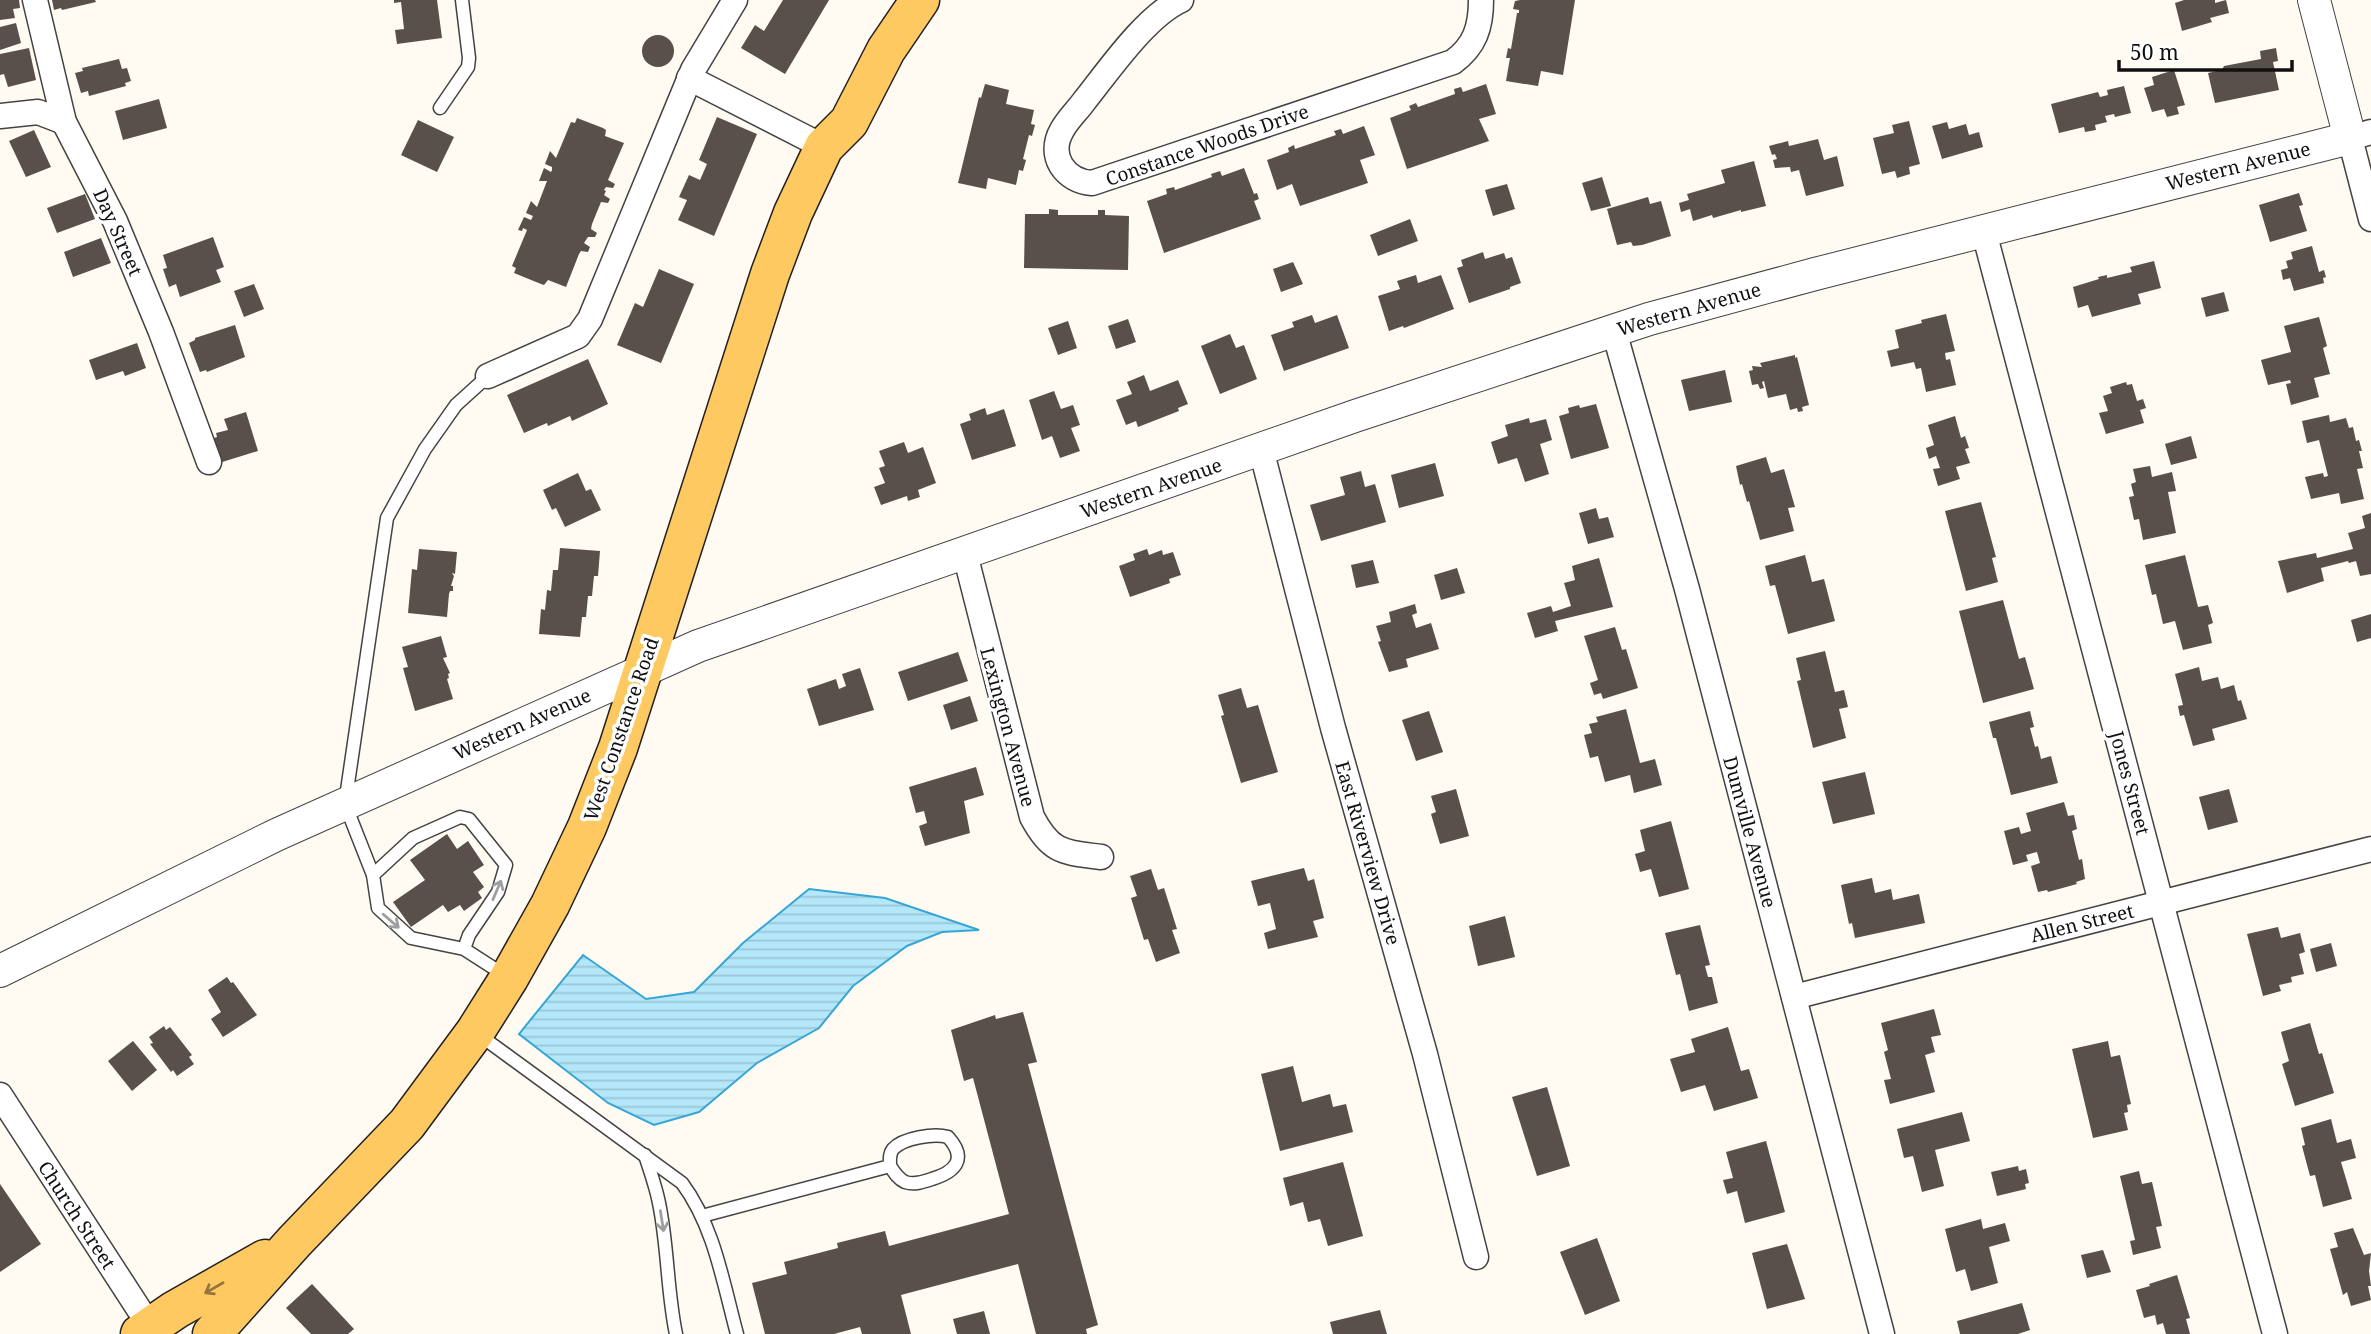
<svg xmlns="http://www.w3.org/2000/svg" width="2371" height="1334" viewBox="0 0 2371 1334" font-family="'Noto Serif',serif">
<defs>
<pattern id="water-rules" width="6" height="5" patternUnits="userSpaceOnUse" patternTransform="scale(1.75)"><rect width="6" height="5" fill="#b4e7f9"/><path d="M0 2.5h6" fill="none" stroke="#9ac5d4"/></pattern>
</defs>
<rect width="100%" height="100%" fill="#fffbf2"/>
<polygon fill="url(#water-rules)" stroke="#37a6d5" stroke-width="2" points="809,889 885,898 979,930 942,932 907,946 853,986 819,1028 757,1063 699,1112 654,1125 608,1103 519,1034 583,955 646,999 694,992 743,943"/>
<g fill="#594f4b">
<polygon points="0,0 19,0 20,8 13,9 15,18 0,20"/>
<polygon points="52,0 95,0 96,2 62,10 61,8 54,10"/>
<polygon points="394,0 437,0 442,38 397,44 395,30 404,29 401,2 394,3"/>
<polygon points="783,0 829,0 785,74 741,48 755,25 764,31"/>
<polygon points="1520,0 1575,0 1563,75 1541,71 1538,86 1506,81 1510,58 1506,58 1508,48 1511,49 1517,13 1519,13 1519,10 1513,9 1515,1"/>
<polygon points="2184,0 2215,0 2215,3 2226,0 2229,13 2210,18 2212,22 2182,31 2175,3"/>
<polygon points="16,23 21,43 0,50 0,27"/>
<circle cx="658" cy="51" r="16"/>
<polygon points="29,48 36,80 8,87 4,74 0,75 0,54"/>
<polygon points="2276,48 2278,61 2273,62 2279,90 2215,103 2208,73 2222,70 2224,66 2261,59 2260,51"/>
<polygon points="119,59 122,69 127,68 131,81 125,83 126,86 89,96 88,91 81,93 75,73 83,71 82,68"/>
<polygon points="2174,70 2185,105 2177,107 2179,114 2167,117 2164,109 2152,112 2144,88 2154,85 2152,77"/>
<polygon points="985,84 1009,90 1006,104 1034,110 1031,124 1035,125 1032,136 1029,135 1023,159 1026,160 1023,171 1019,170 1016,185 988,178 986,189 958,183 979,97 981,98"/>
<polygon points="1486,84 1496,114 1479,119 1489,141 1407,169 1390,118 1411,110 1409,106 1416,103 1418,107 1455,94 1454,89 1461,87 1463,92"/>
<polygon points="2124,86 2131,113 2115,117 2114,114 2105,116 2107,122 2095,125 2096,130 2085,132 2084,127 2059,133 2051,104 2098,92 2100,97 2108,95 2107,90"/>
<polygon points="159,99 167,128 123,140 115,111"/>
<polygon points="717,117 757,134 714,236 678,220 687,200 679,197 689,175 700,180 707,164 699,160"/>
<polygon points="577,118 603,128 606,130 605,136 624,143 608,180 615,184 613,188 606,187 604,190 606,191 604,195 610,199 608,203 601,202 592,224 591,229 597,233 595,237 588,237 584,243 590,247 588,252 581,251 579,254 566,287 548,280 544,285 541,284 514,273 516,268 512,266 527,230 523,228 522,231 518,230 524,217 531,220 533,216 526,213 531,201 537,207 547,181 539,181 544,168 551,172 552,170 552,167 545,164 550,151 556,158 571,122 575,123"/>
<polygon points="418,120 454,137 437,172 401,155"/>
<polygon points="1909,121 1920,164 1909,167 1910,174 1897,178 1895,171 1882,174 1873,138 1894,133 1892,125"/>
<polygon points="1947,122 1949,129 1966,124 1969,135 1979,132 1983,147 1942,159 1932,126"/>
<polygon points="1364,126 1375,155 1360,160 1368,183 1300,206 1292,184 1277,190 1267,160 1289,152 1288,148 1294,145 1295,149 1336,135 1334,131 1341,129 1343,134"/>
<polygon points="34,130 51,167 26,177 9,141"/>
<polygon points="1818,139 1824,160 1837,156 1844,186 1806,196 1799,170 1791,172 1790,167 1775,168 1773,160 1777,159 1775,154 1772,155 1769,146 1788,141 1789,146"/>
<polygon points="1754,161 1766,206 1741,212 1741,210 1713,218 1712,215 1693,221 1690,209 1681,212 1679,203 1689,200 1687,194 1725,183 1721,170"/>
<polygon points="1244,168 1254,194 1257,193 1259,199 1254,201 1261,219 1164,253 1147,201 1167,194 1166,189 1174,187 1175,190 1212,177 1211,174 1220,171 1222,176"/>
<polygon points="1602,177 1611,206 1591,211 1582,183"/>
<polygon points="1507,184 1515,209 1493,216 1485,190"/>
<polygon points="2299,193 2303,205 2299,206 2307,231 2270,242 2259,205"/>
<polygon points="85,194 95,219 57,233 47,208"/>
<polygon points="1648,197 1650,204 1661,201 1671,236 1642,245 1633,246 1631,242 1617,245 1607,209"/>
<polygon points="1049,209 1058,210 1058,215 1098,215 1098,210 1105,210 1105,215 1129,216 1128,270 1024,268 1025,214 1049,214"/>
<polygon points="1410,219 1418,241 1378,256 1370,235"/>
<polygon points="213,237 224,267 216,270 221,282 180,297 176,284 169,287 163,269 167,268 163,255"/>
<polygon points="101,238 111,263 73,277 64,252"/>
<polygon points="2312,246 2319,272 2324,270 2326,277 2323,278 2324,283 2294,291 2290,278 2283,280 2281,270 2288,268 2286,261 2293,259 2291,252"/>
<polygon points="1483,252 1485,259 1504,253 1506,259 1512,257 1521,283 1510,287 1510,289 1469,303 1457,268 1463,266 1461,260"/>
<polygon points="2154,261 2161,288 2138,294 2141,304 2092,317 2088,305 2078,308 2073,287 2099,279 2098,277 2107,275 2107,278 2132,272 2130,267"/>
<polygon points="1293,262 1303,284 1281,292 1273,269"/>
<polygon points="659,269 694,284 661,363 617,345 635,303 643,307"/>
<polygon points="1416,275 1418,283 1441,275 1454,309 1404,328 1403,326 1389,331 1378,296 1400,289 1397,281"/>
<polygon points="254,284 264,309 244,317 234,291"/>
<polygon points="2224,292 2229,311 2206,317 2201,298"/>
<polygon points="1946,314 1955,351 1945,353 1946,360 1950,359 1956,385 1926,392 1921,368 1916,369 1914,362 1891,367 1887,351 1899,348 1895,330 1922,323 1921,320"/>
<polygon points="1312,315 1315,323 1337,315 1349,348 1284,371 1271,335 1294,327 1292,322"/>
<polygon points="2319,317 2327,346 2323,348 2330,374 2314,378 2319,397 2291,405 2286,384 2291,383 2290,380 2268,385 2261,360 2291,352 2284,326"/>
<polygon points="1128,319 1136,342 1116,349 1108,326"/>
<polygon points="1068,321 1077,348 1058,355 1048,328"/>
<polygon points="235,325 245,357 207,372 206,370 200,372 189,343 195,340 195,338"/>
<polygon points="1230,334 1236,348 1244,345 1257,379 1220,394 1201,346"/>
<polygon points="137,343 146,368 125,376 123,371 96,380 89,360"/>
<polygon points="1795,355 1795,358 1797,357 1809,405 1802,407 1803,411 1798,412 1797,408 1790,410 1786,394 1768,398 1764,381 1762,382 1764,388 1760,389 1758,384 1752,385 1749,371 1753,370 1752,366 1762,367 1760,363"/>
<polygon points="588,359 608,404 572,421 570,416 548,426 547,423 524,433 507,395"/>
<polygon points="1725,370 1732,402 1689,411 1681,380"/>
<polygon points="1144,375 1150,391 1178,380 1188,404 1178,408 1179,411 1138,427 1136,421 1126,425 1116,400 1132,394 1127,382"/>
<polygon points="2126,382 2127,385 2132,384 2137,401 2143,399 2146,408 2140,410 2144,423 2106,434 2099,413 2108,411 2103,396 2112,393 2110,387"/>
<polygon points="1054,391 1061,409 1073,405 1080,425 1071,428 1080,451 1060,458 1052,436 1042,440 1029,400"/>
<polygon points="1596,404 1609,448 1571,459 1559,416 1569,413 1568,408 1579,405 1580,408"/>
<polygon points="985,408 987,415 1004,409 1016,446 972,460 960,424 971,420 969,414"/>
<polygon points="246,412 258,451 219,463 211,439 217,437 216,433 228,430 224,419"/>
<polygon points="2329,415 2330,422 2346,418 2349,428 2353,427 2356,441 2359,440 2362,451 2359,451 2363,468 2357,469 2364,499 2341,504 2339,493 2311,499 2305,477 2323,473 2324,477 2328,476 2319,440 2307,443 2302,421"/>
<polygon points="1955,416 1961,438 1965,436 1969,448 1965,449 1970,463 1956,467 1960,479 1938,486 1933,469 1940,468 1936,456 1929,459 1926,448 1934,445 1928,425"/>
<polygon points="1529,418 1530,423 1546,419 1552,440 1540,444 1549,474 1525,482 1517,458 1498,464 1491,442 1508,436 1505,425"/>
<polygon points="2191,436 2197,458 2171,465 2165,444"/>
<polygon points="904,442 908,453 923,447 936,483 918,490 920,497 908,501 907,496 881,505 874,487 885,483 879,468 885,466 879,451"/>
<polygon points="1766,457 1771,473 1784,469 1795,507 1788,508 1794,531 1760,540 1749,501 1747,502 1742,484 1740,485 1736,466"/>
<polygon points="1435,463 1444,496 1399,508 1391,475"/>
<polygon points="2150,466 2152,477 2172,472 2176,491 2168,492 2176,533 2143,540 2139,519 2134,520 2129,497 2134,496 2131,484 2136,482 2133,469"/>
<polygon points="1361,471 1365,487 1375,484 1386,522 1321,541 1310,505 1345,495 1340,477"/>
<polygon points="578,473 586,491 591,489 601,510 565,527 556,508 552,510 543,490"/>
<polygon points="1981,502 1996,557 1992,558 1998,582 1966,591 1945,511"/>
<polygon points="1596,508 1599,519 1608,517 1614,537 1588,544 1579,513"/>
<polygon points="2371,513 2371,574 2360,576 2356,561 2349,563 2348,561 2321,568 2324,581 2287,593 2278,561 2316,553 2317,558 2353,549 2348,533 2365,528 2362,516"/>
<polygon points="560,548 600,551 598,576 594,576 592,596 588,596 586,617 582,617 580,637 539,634 541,609 545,610 547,590 551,591 553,570 558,570"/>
<polygon points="419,549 457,552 455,574 452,573 454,576 451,586 453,586 453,591 450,591 449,594 447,617 408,613 412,569 417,570"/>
<polygon points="1147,549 1149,555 1162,550 1163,555 1173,552 1181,575 1169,579 1170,583 1130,597 1119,566 1135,560 1133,554"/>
<polygon points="1805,555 1812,582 1824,579 1835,621 1788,634 1775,585 1770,586 1765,566"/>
<polygon points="2185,555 2198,607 2208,605 2213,623 2208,625 2212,643 2183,650 2175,621 2163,624 2156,594 2152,595 2145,565"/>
<polygon points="1599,558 1613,607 1555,621 1558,631 1535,638 1527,613 1551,606 1553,612 1571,606 1564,583 1575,580 1572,566"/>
<polygon points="1373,560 1379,583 1356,588 1351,565"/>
<polygon points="1457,568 1465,593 1441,600 1434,575"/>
<polygon points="2003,600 2019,659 2025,657 2034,689 1983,703 1959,611"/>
<polygon points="1415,604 1417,613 1412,615 1416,628 1431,623 1439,649 1406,659 1408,667 1389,672 1378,642 1381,641 1376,626 1391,622 1389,612"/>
<polygon points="2371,614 2371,638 2357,642 2351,620"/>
<polygon points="1615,627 1622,650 1626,649 1638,688 1603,699 1601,693 1594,695 1590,683 1598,680 1584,636"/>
<polygon points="441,636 447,657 443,658 450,673 448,674 449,678 447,679 453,699 415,711 403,668 408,667 402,647"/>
<polygon points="1825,651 1835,692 1844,690 1848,707 1839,709 1846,738 1813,748 1797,681 1801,680 1796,658"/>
<polygon points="958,652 968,681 908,701 898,672"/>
<polygon points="2199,667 2202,681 2218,677 2221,689 2234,685 2238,701 2241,700 2247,719 2212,729 2215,740 2193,746 2184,715 2180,716 2178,706 2183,705 2175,674"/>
<polygon points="860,668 874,710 819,726 807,689 836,679 839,689 846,686 842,674"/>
<polygon points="1241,688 1247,708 1258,705 1278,772 1241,783 1221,716 1224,715 1218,695"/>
<polygon points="970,696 978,721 951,730 943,705"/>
<polygon points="1626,709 1640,763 1655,759 1662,785 1634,793 1630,775 1605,782 1598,756 1590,758 1584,735 1592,733 1589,724 1598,722 1596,717"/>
<polygon points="1429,711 1443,752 1416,761 1402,720"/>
<polygon points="2030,711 2034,727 2030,728 2035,747 2038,746 2041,759 2051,756 2058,783 2011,795 1996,738 1993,738 1989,722"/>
<polygon points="976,767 984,795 964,801 970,833 925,846 919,826 927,823 924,811 916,813 909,787"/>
<polygon points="1865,772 1875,814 1833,824 1822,782"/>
<polygon points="1456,789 1469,836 1440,844 1431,814 1436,812 1431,796"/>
<polygon points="2229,789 2238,822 2208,830 2199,797"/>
<polygon points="2064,802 2068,816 2074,815 2077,829 2072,831 2079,860 2082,859 2085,879 2076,882 2077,884 2048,892 2047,890 2038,892 2031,866 2040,863 2037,852 2026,855 2028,861 2013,865 2004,831 2019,827 2021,834 2031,831 2026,813"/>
<polygon points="1671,821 1689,889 1659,897 1651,869 1640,872 1635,854 1645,851 1640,830"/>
<polygon points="447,834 457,849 468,841 484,865 473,872 484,887 478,892 482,898 464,911 460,905 448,912 443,905 411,927 393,902 425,880 410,860"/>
<polygon points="1304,868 1308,881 1314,879 1324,918 1313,921 1318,937 1268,949 1264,933 1276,929 1270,903 1258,906 1251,881"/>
<polygon points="1151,869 1158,890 1164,888 1177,929 1172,930 1180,953 1156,962 1148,939 1144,940 1131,898 1137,896 1130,876"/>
<polygon points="1872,878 1875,893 1891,889 1893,900 1919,894 1925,923 1855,938 1852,923 1849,924 1841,885"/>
<polygon points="1505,916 1515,957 1478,966 1469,926"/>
<polygon points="1700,925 1710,965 1705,966 1708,977 1712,977 1718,1003 1689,1011 1680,974 1676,975 1665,933"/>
<polygon points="2278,927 2281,938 2300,933 2305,952 2299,954 2304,974 2291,977 2292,982 2279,985 2281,991 2263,996 2247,934"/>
<polygon points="2331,943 2337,966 2316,972 2310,949"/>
<polygon points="227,977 231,983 233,982 257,1015 223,1037 211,1019 221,1012 208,990"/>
<polygon points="1934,1009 1941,1035 1931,1037 1935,1052 1925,1055 1935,1092 1890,1104 1884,1080 1891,1079 1884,1052 1888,1050 1881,1023"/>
<polygon points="1023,1012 1037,1062 1028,1064 1098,1325 1086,1329 1087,1334 1036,1334 1018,1264 901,1295 911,1334 862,1334 860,1327 834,1334 765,1334 752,1283 787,1274 784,1262 838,1248 837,1243 885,1231 889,1246 1009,1214 973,1078 964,1081 951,1030 995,1015 996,1019"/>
<polygon points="2310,1023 2319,1054 2322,1053 2334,1093 2295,1106 2282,1064 2289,1061 2281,1032"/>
<polygon points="164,1026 166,1030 170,1027 192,1055 189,1057 194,1064 177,1076 173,1070 171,1072 150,1044 153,1043 149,1037"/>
<polygon points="1728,1027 1741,1071 1749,1069 1758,1098 1714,1111 1705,1085 1681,1092 1670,1059 1695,1052 1691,1039"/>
<polygon points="133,1041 157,1070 132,1091 108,1061"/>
<polygon points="2108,1041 2111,1057 2120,1055 2131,1104 2127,1105 2128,1112 2124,1113 2128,1130 2093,1138 2072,1049"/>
<polygon points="1293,1066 1302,1102 1330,1094 1333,1107 1346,1104 1353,1132 1280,1151 1261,1074"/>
<polygon points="1547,1087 1570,1166 1537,1176 1512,1097"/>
<polygon points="1962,1112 1970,1141 1935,1150 1944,1186 1922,1192 1913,1156 1904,1158 1897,1129"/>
<polygon points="2331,1119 2337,1143 2351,1139 2356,1158 2341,1162 2352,1199 2323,1207 2315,1175 2310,1176 2302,1146 2305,1145 2301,1128"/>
<polygon points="1766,1141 1785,1212 1745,1223 1737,1191 1727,1194 1723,1180 1733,1178 1726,1152"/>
<polygon points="1343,1162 1363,1236 1328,1246 1320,1219 1308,1222 1303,1202 1290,1206 1283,1178"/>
<polygon points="2018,1166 2019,1171 2026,1169 2029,1183 2025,1184 2026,1189 1997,1196 1991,1172"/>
<polygon points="2139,1171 2142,1184 2152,1182 2162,1226 2156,1227 2161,1248 2133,1255 2130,1241 2135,1240 2120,1176"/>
<polygon points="0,1184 41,1244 0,1272"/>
<polygon points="1981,1219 1983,1229 2005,1223 2010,1241 1989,1247 1998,1283 1971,1291 1965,1269 1956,1272 1945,1229"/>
<polygon points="2353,1228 2364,1255 2371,1253 2369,1271 2371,1286 2368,1286 2371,1300 2351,1306 2347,1292 2343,1295 2330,1249 2338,1247 2334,1233"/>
<polygon points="1597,1238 1620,1301 1585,1315 1560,1252"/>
<polygon points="1787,1244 1805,1299 1767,1309 1752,1253"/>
<polygon points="2103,1250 2111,1272 2087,1278 2081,1255"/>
<polygon points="2177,1275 2190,1318 2186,1319 2190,1334 2166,1334 2163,1323 2157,1325 2155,1315 2144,1318 2136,1290 2150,1286 2149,1284"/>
<polygon points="312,1284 354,1329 348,1334 311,1334 286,1308"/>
<polygon points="2022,1303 2030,1330 2018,1334 1960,1334 1957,1321"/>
<polygon points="1380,1310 1387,1334 1333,1334 1330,1322"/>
<polygon points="984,1311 990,1334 957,1334 953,1319"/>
</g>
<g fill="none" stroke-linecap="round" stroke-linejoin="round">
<defs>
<g id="service">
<polyline points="440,108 468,67 469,58 462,0"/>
<polyline points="373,875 345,804 387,518 425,449 456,405 488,376"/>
<polyline points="464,949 469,935 498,892 506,865 469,819 460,817 413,838 373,875 378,908 411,938 464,949 506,976"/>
<path d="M478 1034 682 1183C714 1226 723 1282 737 1334"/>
<path d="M645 1155C650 1171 656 1187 659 1203 668 1246 667 1291 676 1334"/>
<path d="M702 1216 890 1166C894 1172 898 1179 905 1182 914 1185 923 1182 932 1179 955 1172 968 1159 948 1137 934 1133 903 1138 893 1149 889 1154 890 1160 890 1166"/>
</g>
<g id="minor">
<polyline points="35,0 64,122 115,221 161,332 209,462"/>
<path d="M1181 0C1146 16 1109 70 1085 100 1078 110 1068 119 1062 130 1047 156 1065 181 1092 183L1453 62C1475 46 1481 27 1481 0"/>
<polyline points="689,78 824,147"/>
<polyline points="0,116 38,112 64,122"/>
<polyline points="2371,132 2350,138 2371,219"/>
<polyline points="1984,232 2275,1334"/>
<polyline points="1614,331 1687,589 1882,1334"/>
<polyline points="488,376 578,336 590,319 693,70 735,0"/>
<polyline points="1261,449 1333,728 1425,1054 1476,1257"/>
<path d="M965 554 1032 817C1051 853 1063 852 1101 857"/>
<polyline points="1794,997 2371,849"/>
<polyline points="0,1095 155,1334"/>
</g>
<polyline id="tertiary" points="0,971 276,835 698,646 1355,416 1649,319 1815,274 2350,138 2314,0"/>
<g id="primary">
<polyline points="140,1334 175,1310 265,1259"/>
<polyline points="212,1334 294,1242 407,1124 475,1032 509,978 550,905 587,827 618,748 770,274 793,213 824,147 849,122 886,50 920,0"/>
</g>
</defs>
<use href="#service" stroke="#434343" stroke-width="15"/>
<use href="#minor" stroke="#434343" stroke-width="27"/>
<use href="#tertiary" stroke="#434343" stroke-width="34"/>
<use href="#primary" stroke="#212121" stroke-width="41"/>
<use href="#service" stroke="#fff" stroke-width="12"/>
<use href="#minor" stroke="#fff" stroke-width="24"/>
<use href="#tertiary" stroke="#fff" stroke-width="32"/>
<use href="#primary" stroke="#ffc962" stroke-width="38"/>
</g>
<defs><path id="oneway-shaft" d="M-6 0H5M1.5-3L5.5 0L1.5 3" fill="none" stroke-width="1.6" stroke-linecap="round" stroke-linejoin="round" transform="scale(1.75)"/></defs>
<g stroke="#9f9f9f">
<use href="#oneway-shaft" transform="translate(497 890) rotate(-67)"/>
<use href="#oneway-shaft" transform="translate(391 921) rotate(41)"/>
<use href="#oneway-shaft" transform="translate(662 1221) rotate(81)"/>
</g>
<use stroke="#93763d" href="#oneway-shaft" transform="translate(214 1288) rotate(150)"/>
<g text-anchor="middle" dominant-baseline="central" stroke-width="7" stroke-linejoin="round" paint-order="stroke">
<g font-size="19" fill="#101010" stroke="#fff">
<text transform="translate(1207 145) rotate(-19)">Constance Woods Drive</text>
<text transform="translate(2238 166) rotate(-14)">Western Avenue</text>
<text transform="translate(118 232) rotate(66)">Day Street</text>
<text transform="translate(1689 309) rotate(-16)">Western Avenue</text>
<text transform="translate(1151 488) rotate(-19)">Western Avenue</text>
<text transform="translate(522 724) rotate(-24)">Western Avenue</text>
<text transform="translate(1008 727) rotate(75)">Lexington Avenue</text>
<text transform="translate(621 729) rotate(-71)">West Constance Road</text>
<text transform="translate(2130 783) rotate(75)">Jones Street</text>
<text transform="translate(1750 832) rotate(75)">Dumville Avenue</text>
<text transform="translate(1368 853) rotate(74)">East Riverview Drive</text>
<text transform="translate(2082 923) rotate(-14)">Allen Street</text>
<text transform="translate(77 1215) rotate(57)">Church Street</text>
</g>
</g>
<path d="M2119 60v10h173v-10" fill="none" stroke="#101010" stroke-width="3.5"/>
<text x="2130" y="60" font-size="21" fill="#101010" stroke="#ffffff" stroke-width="5" paint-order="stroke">50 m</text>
</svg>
